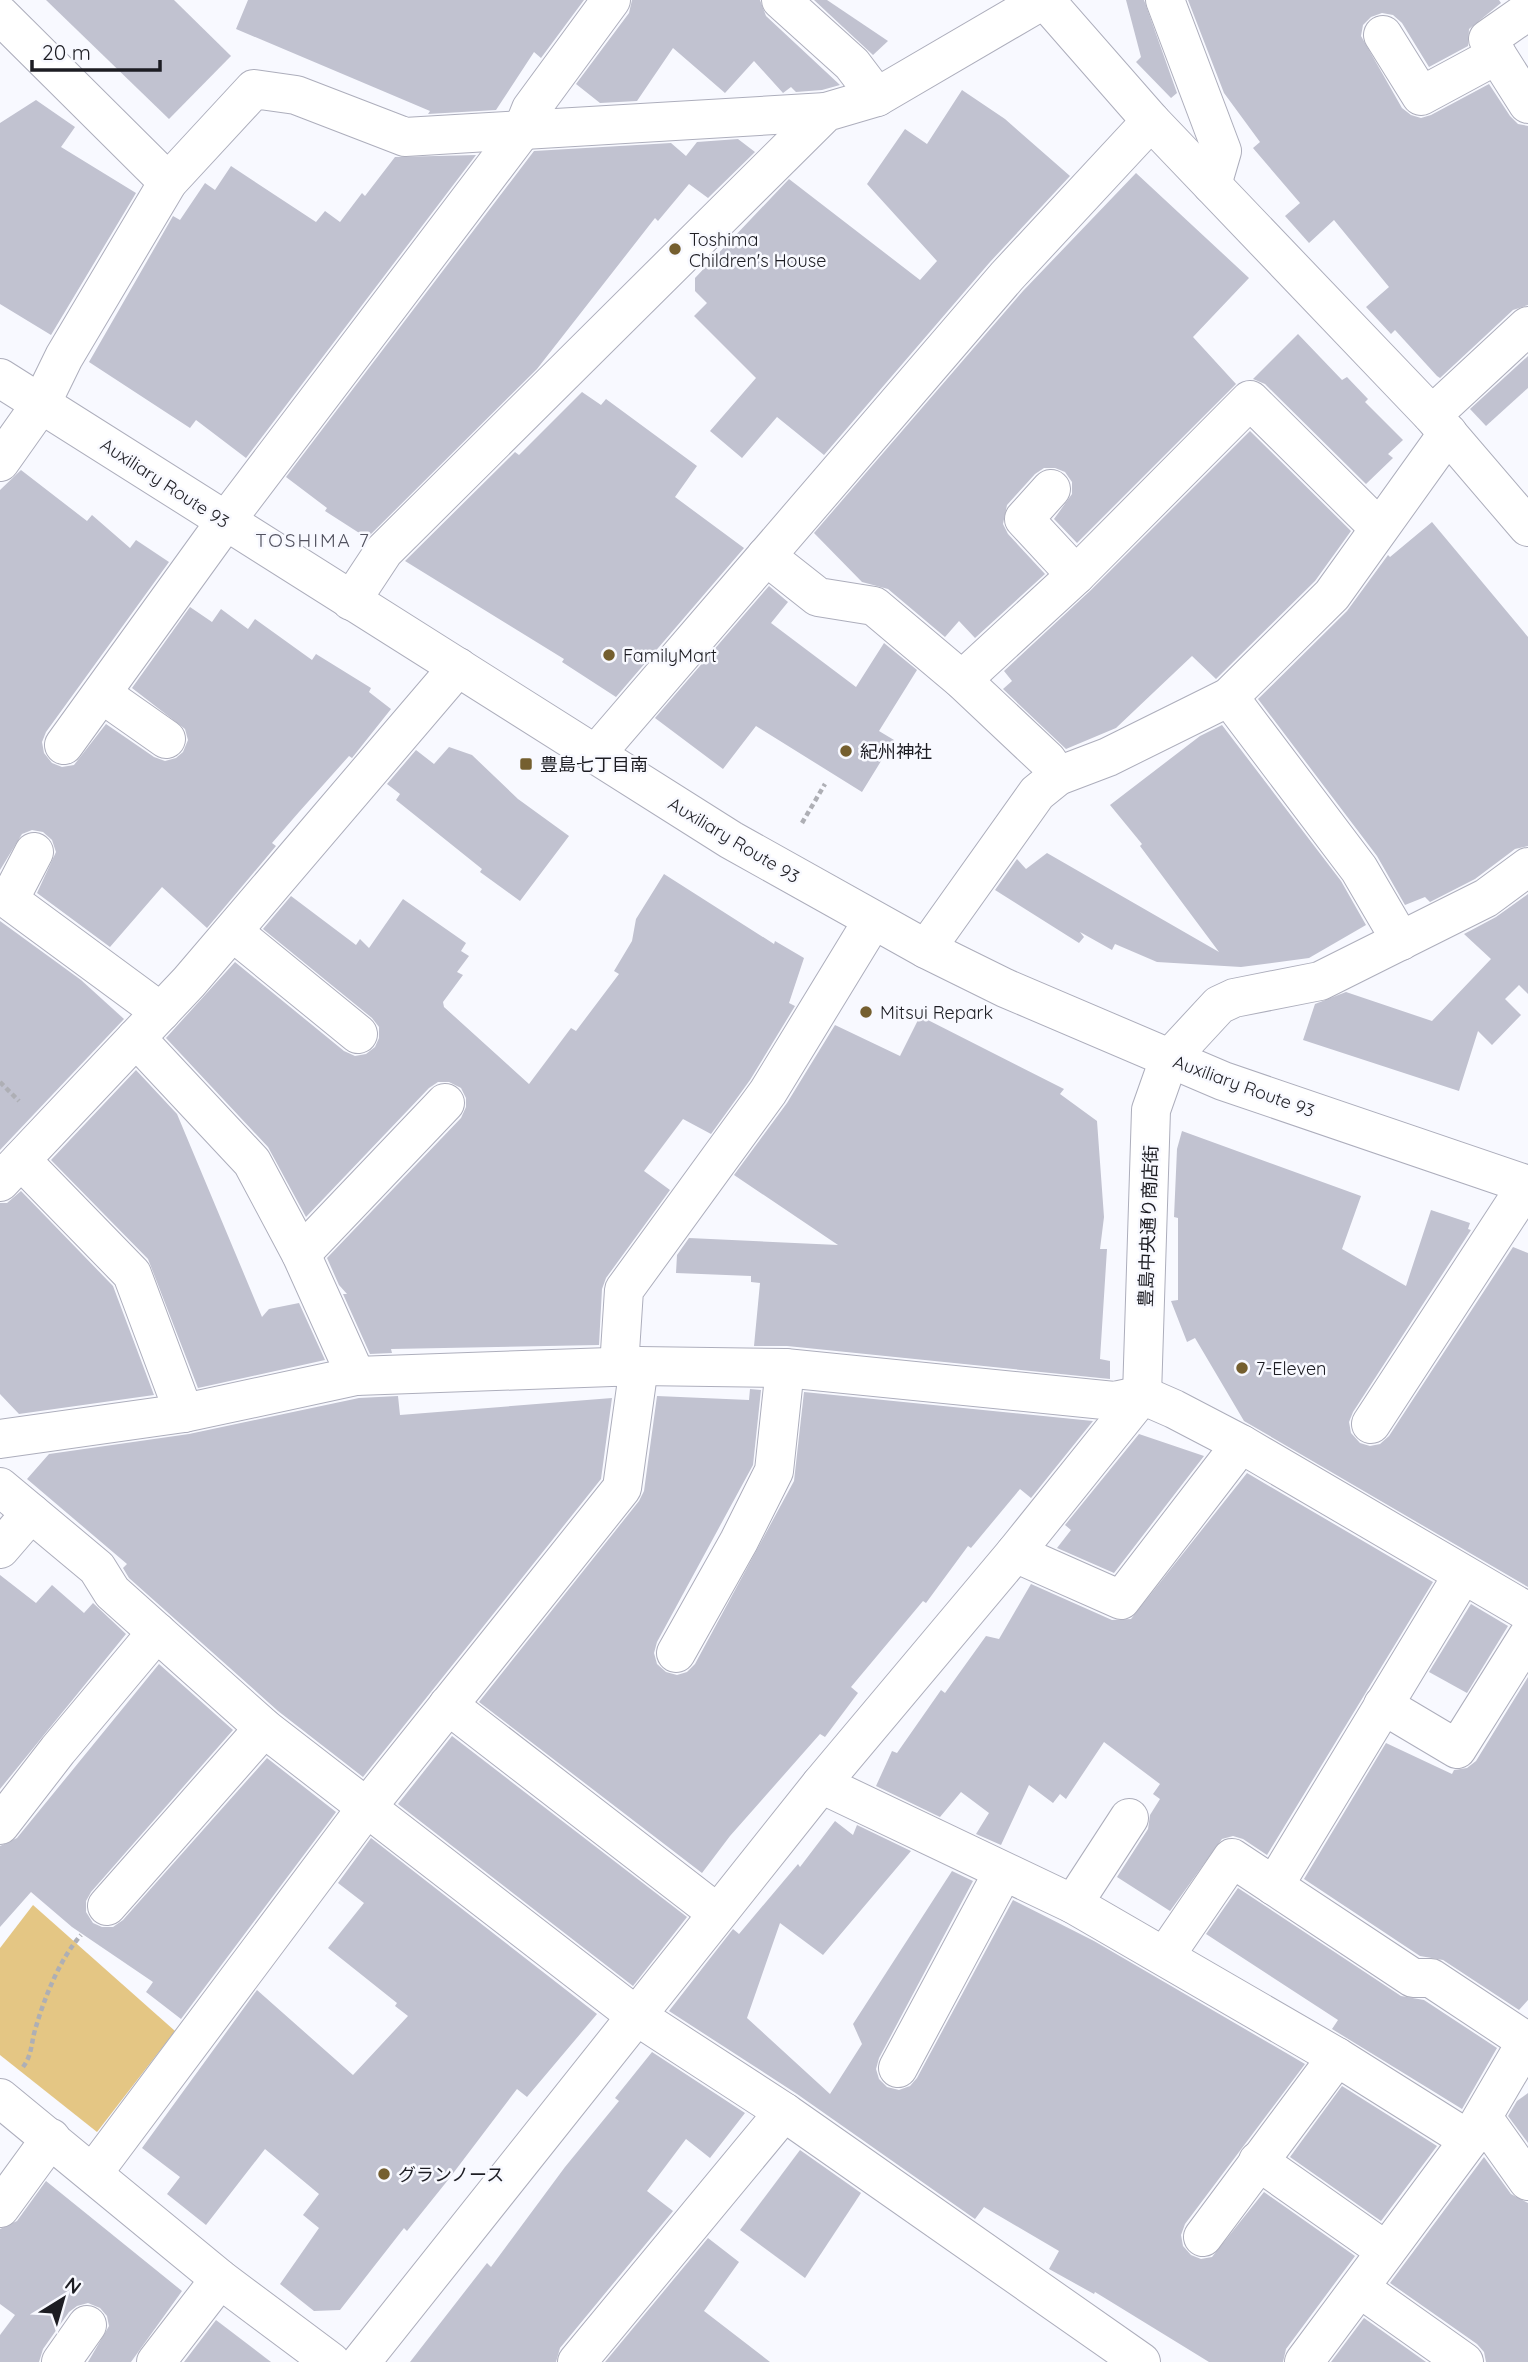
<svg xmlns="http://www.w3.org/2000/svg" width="1528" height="2362" viewBox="0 0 1528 2362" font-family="Quicksand,'Noto Sans JP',sans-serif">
<rect width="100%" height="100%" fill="#f8f9ff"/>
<polygon fill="#e4c684" points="33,1905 175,2031 97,2132 0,2055 0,1948"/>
<g fill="#c1c2d0">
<polygon points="46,0 174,0 231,56 169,119"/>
<polygon points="248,0 584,0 541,58 534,52 496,110 428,114 430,111 236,29"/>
<polygon points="632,0 760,0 766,16 840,85 822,90 796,92 791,87 783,93 754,61 725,93 673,48 637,101 600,103 576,84 629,13"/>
<polygon points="814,0 827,0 888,41 873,55"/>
<polygon points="1126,0 1144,0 1177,93 1171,98 1136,62 1141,57"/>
<polygon points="1188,0 1499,0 1501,3 1469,29 1468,46 1429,67 1402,23 1393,15 1382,13 1371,17 1363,25 1361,36 1402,108 1411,115 1421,118 1431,115 1489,84 1510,116 1518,124 1528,126 1528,305 1513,310 1440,378 1437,376 1395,330 1391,334 1366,307 1389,287 1334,220 1309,243 1285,216 1300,203 1253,148 1260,142 1224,93"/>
<polygon points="962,90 1005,119 1070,176 990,262 824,455 777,417 742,458 710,431 756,378 694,316 707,303 695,291 695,278 789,179 920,280 937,261 867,184 905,129 927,144"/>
<polygon points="36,100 75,127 61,147 136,193 51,335 0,304 0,123"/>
<polygon points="738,139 755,152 708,198 689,184 658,221 655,218 537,369 367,538 325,511 327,508 286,477 534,151 671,143 686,156 697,142"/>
<polygon points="476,155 246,458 196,420 190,428 89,362 173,216 180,220 205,183 215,190 231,166 316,222 325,211 340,222 362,193 365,196 395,157"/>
<polygon points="1136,173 1249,278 1193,337 1236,384 1077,543 1054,519 1072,494 1072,482 1065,472 1055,468 1044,468 1035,474 1007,505 1003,524 1008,534 1045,574 975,638 959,621 945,637 888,589 862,582 814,533 1023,291"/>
<polygon points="1298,334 1342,380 1347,377 1368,399 1365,402 1403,440 1388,454 1393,458 1366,484 1265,384 1253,379"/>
<polygon points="1528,356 1528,388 1486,426 1470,409"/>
<polygon points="582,392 601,405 606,399 697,466 675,497 744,548 616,697 562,662 564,659 405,561 515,452 519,455"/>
<polygon points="1250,431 1351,531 1315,581 1216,679 1192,656 1116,728 1066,749 1003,689 1012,681 1004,671 1091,590"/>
<polygon points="21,470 87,521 92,515 130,548 136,540 169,562 46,732 42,742 44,753 52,763 62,767 74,765 106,724 154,757 165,761 176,758 183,752 188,740 185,729 132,688 190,607 212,622 221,609 248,629 255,619 312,660 316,654 371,688 369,692 391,709 352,758 349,756 299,812 272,843 276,846 207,928 162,887 110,947 37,893 56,852 52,840 43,832 32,830 22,834 0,870 0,490"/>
<polygon points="1432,522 1528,637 1528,846 1515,849 1475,879 1430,902 1425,897 1405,905 1377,856 1258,699 1347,611 1388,555 1390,557"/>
<polygon points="769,586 788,602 771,623 856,687 884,643 917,670 879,731 894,740 862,792 756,726 723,769 655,718"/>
<polygon points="1222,725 1341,881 1366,925 1309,958 1241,967 1157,962 1115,944 1112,950 1080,932 1084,937 1079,943 995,890 1017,859 1026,869 1047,853 1219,952 1140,846 1142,844 1110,805 1200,736"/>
<polygon points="449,747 472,755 518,799 569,836 520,901 480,872 482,869 396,800 400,794 387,784 416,750 434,764"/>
<polygon points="664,874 774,944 775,941 804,958 789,1003 795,1006 750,1080 711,1134 683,1119 644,1171 670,1190 606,1278 602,1289 599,1345 391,1349 392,1353 370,1354 343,1294 347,1294 339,1285 327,1258 461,1118 466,1107 466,1098 461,1088 449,1082 438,1082 429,1088 306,1217 268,1147 166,1038 235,962 344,1051 355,1056 366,1054 375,1047 379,1038 379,1027 372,1018 263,929 291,896 356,945 360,939 369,948 403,899 466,943 461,951 469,956 457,972 463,975 443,1002 444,1007 529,1084 571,1028 576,1031 619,974 614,971 632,941 636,919"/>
<polygon points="1528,894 1528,994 1519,985 1505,999 1521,1015 1492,1045 1478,1031 1459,1091 1303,1040 1315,1004 1346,992 1432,1021 1491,959 1464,934 1496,917"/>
<polygon points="0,921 81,980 124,1019 0,1150"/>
<polygon points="920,1016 1064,1089 1060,1094 1097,1121 1104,1217 1100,1249 1107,1249 1100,1359 1110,1361 1110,1379 787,1346 754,1346 760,1283 751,1282 751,1276 676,1273 677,1255 689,1238 838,1245 734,1175 787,1103 835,1025 900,1056"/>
<polygon points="136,1070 177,1114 262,1317 269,1309 299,1303 325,1360 198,1388 148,1259 51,1160"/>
<polygon points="1182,1131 1361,1196 1342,1249 1406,1286 1431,1210 1470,1223 1468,1229 1471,1230 1353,1412 1349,1422 1351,1433 1360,1443 1370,1446 1380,1444 1389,1436 1513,1247 1528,1253 1528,1587 1244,1421 1195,1338 1187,1342 1171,1301 1178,1300 1178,1218 1174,1217 1177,1149"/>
<polygon points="21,1191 113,1286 154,1395 19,1414 0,1394 0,1203 7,1203"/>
<polygon points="750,1389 761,1390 753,1465 657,1642 654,1653 657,1664 666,1672 677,1675 687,1672 695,1664 794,1481 804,1392 1093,1421 1031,1498 1020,1489 971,1548 968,1546 926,1603 923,1601 851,1687 858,1693 825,1737 820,1734 730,1836 702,1873 479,1702 639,1501 644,1491 657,1396 749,1400"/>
<polygon points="398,1396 400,1415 612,1398 601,1479 363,1777 278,1711 129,1578 123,1568 127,1564 27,1479 49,1454 189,1434 359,1398"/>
<polygon points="1139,1434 1204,1456 1114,1573 1057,1548 1071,1530 1065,1525"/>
<polygon points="1247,1473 1433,1582 1267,1855 1243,1839 1233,1836 1222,1839 1170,1911 1117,1877 1148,1829 1150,1815 1160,1799 1153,1794 1160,1784 1104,1742 1066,1799 1060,1794 1053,1803 1029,1785 1001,1845 976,1834 989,1813 961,1792 940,1817 876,1786 892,1751 897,1753 941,1690 945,1693 986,1636 999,1639 1031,1584 1112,1620 1131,1619"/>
<polygon points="0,1575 36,1603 52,1585 84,1613 93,1603 126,1634 0,1789"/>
<polygon points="1471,1604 1508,1626 1467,1693 1429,1672"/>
<polygon points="159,1664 233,1730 91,1892 86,1901 86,1912 93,1923 102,1927 113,1927 123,1920 267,1758 336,1812 181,2019 146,1992 153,1982 72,1927 31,1892 0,1927 0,1846 17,1838"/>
<polygon points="1528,1677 1528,2000 1519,2010 1443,1960 1420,1956 1304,1879 1386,1743 1452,1774 1454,1770 1467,1768 1476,1761"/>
<polygon points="452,1736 687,1917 633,1986 398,1804"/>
<polygon points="835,1821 853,1835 857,1825 911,1851 823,1955 780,1923 747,2018 830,2094 862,2044 853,2024 952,1871 973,1881 879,2058 876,2069 879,2079 887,2087 899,2090 910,2086 917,2078 1013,1900 1094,1941 1305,2064 1185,2224 1181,2235 1183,2246 1191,2255 1201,2259 1212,2257 1264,2192 1355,2256 1286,2349 1283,2362 1209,2362 1095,2292 1094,2294 1049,2269 1059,2251 984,2207 975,2219 797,2094 669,2011 733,1929 739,1934 798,1864 800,1867"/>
<polygon points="371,1838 597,2014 527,2097 517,2089 448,2180 407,2231 404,2228 340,2310 314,2311 280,2284 319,2228 303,2215 319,2194 265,2149 206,2225 167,2194 180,2177 142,2148 257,1990 353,2075 408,2016 395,2006 397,2003 328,1948 364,1903 338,1883"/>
<polygon points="1238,1888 1401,1996 1424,2000 1497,2048 1462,2109 1332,2029 1338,2020 1206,1934"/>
<polygon points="652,2052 745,2113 710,2158 686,2139 647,2191 673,2211 560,2348 556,2362 410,2362 487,2263 491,2267 565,2167 619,2101 615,2098"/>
<polygon points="1342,2086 1437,2146 1381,2221 1290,2157"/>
<polygon points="1528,2093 1528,2143 1508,2116 1517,2101"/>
<polygon points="800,2150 861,2193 805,2278 740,2230"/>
<polygon points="1484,2157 1511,2194 1528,2203 1528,2362 1486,2362 1484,2352 1477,2344 1390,2283"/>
<polygon points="46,2181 182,2291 131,2362 88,2362 109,2326 107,2316 100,2308 88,2303 77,2306 69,2312 43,2349 39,2362 0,2362 0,2335 15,2315 0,2304 0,2229 17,2221"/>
<polygon points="708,2238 739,2262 704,2311 770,2362 605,2362"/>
<polygon points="1364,2318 1426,2362 1331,2362"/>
<polygon points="216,2320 271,2362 184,2362"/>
</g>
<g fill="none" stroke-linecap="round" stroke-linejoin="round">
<defs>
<g id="minor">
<polyline points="781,0 852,64 877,97"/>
<polyline points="1045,0 1151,121 1432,415 1528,527"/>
<polyline points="1165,0 1222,151 1212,185"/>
<polyline points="0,15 168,182"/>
<polyline points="1383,35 1421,96 1497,55 1528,104"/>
<polyline points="1497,55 1488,39 1528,11"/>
<polyline points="0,378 731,840 926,949 1005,988 1223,1081 1528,1185"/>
<polyline points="1432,415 1528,326"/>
<polyline points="0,462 41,404 64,357 168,182 254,89 296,95 405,137 826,112"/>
<polyline points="1051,489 1024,519 1076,575"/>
<polyline points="766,556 818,597 874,606 962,680 1047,760 1058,776"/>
<polyline points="351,601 384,551 826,112 877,97 1043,0"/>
<polyline points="962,680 1076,575 1250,400 1378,527"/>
<polyline points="102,694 166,739"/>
<polyline points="1229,697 1359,869 1401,941"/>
<polyline points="64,745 225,522 523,129 531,109 611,0"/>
<polyline points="595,755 1007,276 1151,121"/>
<polyline points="34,852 9,900 161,1012"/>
<polyline points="233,932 358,1034"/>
<polyline points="926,949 1037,793 1058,776 1108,757 1229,697 1332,595 1448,433"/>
<polyline points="136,1038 252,1162 301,1254 356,1376"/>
<polyline points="21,1160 132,1274 184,1413"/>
<polyline points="0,1182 189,982 458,667"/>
<polyline points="301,1254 445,1103"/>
<polyline points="619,1367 624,1290 768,1092 873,920"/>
<polyline points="1142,1395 1151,1110 1169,1059 1219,1005 1234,998 1320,981 1486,898 1528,867"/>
<polyline points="1371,1424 1527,1185"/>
<polyline points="0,1439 184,1413 356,1376 639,1366 785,1368 1114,1401 1142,1395 1174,1409 1241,1444 1528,1612"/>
<polyline points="0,1487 97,1568 112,1592 264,1728 635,2015 784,2112 1141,2362"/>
<polyline points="0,1549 31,1513"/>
<polyline points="1015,1553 1121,1600 1241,1444"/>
<polyline points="676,1653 739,1541 774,1471 785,1368"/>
<polyline points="448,1705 717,1913"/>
<polyline points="1383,1705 1457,1749 1528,1636"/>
<polyline points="821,1784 1073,1904 1337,2057 1469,2140"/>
<polyline points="0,1825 58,1750 157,1632"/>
<polyline points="1274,1886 1462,1576"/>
<polyline points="1073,1904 1129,1818"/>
<polyline points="107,1906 264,1728"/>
<polyline points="1165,1956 1232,1858 1413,1978 1431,1978 1526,2041"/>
<polyline points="898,2068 1003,1872"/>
<polyline points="0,2098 220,2279 331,2362"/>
<polyline points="1484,2119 1528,2181"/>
<polyline points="1258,2161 1386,2251"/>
<polyline points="93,2173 367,1807 622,1488 639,1366"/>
<polyline points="0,2208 51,2138"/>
<polyline points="1203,2237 1337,2057"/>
<polyline points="1361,2289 1464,2362"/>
<polyline points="61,2362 87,2325"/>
<polyline points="156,2362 220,2279"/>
<polyline points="361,2362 821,1784 1015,1553 1142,1395"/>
<polyline points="577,2362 784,2112"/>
<polyline points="1304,2362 1469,2140 1528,2039"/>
</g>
</defs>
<use href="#minor" stroke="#adaebc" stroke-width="40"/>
<g stroke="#aeafb5" stroke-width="4.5" stroke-dasharray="5 3.5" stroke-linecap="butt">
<polyline points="802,823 825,784"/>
<polyline points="0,1082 19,1101"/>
<path d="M23 2067C32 2055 31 2044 35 2030 44 1999 59 1960 81 1935"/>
</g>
<use href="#minor" stroke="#fff" stroke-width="38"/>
</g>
<g fill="#755f2f" stroke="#f8f9ff" stroke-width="2.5">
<circle cx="675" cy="249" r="7"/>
<circle cx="609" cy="655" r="7"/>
<circle cx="846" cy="751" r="7"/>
<rect x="519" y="757" width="14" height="14" rx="3.5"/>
<circle cx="866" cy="1012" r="7"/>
<circle cx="1242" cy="1368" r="7"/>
<circle cx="384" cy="2174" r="7"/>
</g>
<g text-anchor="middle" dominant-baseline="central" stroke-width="5" stroke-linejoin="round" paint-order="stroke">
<g font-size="18" fill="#1d1d23" stroke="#f8f9ff" text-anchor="start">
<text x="689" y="239">Toshima<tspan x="689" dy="21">Children's House</tspan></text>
<text x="623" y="655">FamilyMart</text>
<text x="860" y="751">紀州神社</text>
<text x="540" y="764">豊島七丁目南</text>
<text x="880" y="1012">Mitsui Repark</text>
<text x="1256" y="1368">7-Eleven</text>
<text x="398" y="2174">グランノース</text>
</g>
<g font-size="18" fill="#1d1d23" stroke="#f8f9ff">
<text transform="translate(165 483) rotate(33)">Auxiliary Route 93</text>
<text transform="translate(734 840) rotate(31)">Auxiliary Route 93</text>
<text transform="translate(1244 1086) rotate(20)">Auxiliary Route 93</text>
<text transform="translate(1148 1226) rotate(-88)">豊島中央通り商店街</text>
</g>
<g font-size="19" letter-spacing="2" fill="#52525f" stroke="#f8f9ff">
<text x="313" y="540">TOSHIMA 7</text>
</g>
</g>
<g transform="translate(63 2299) rotate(37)" stroke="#f8f9ff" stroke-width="5" paint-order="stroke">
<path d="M0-5L12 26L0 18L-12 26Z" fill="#1d1d23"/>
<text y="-10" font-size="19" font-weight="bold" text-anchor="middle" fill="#1d1d23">N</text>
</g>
<path d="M32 60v10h128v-10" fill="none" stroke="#1d1d23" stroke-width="3.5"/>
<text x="42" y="60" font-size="21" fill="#1d1d23" stroke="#f8f9ff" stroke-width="5" paint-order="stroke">20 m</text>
</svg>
